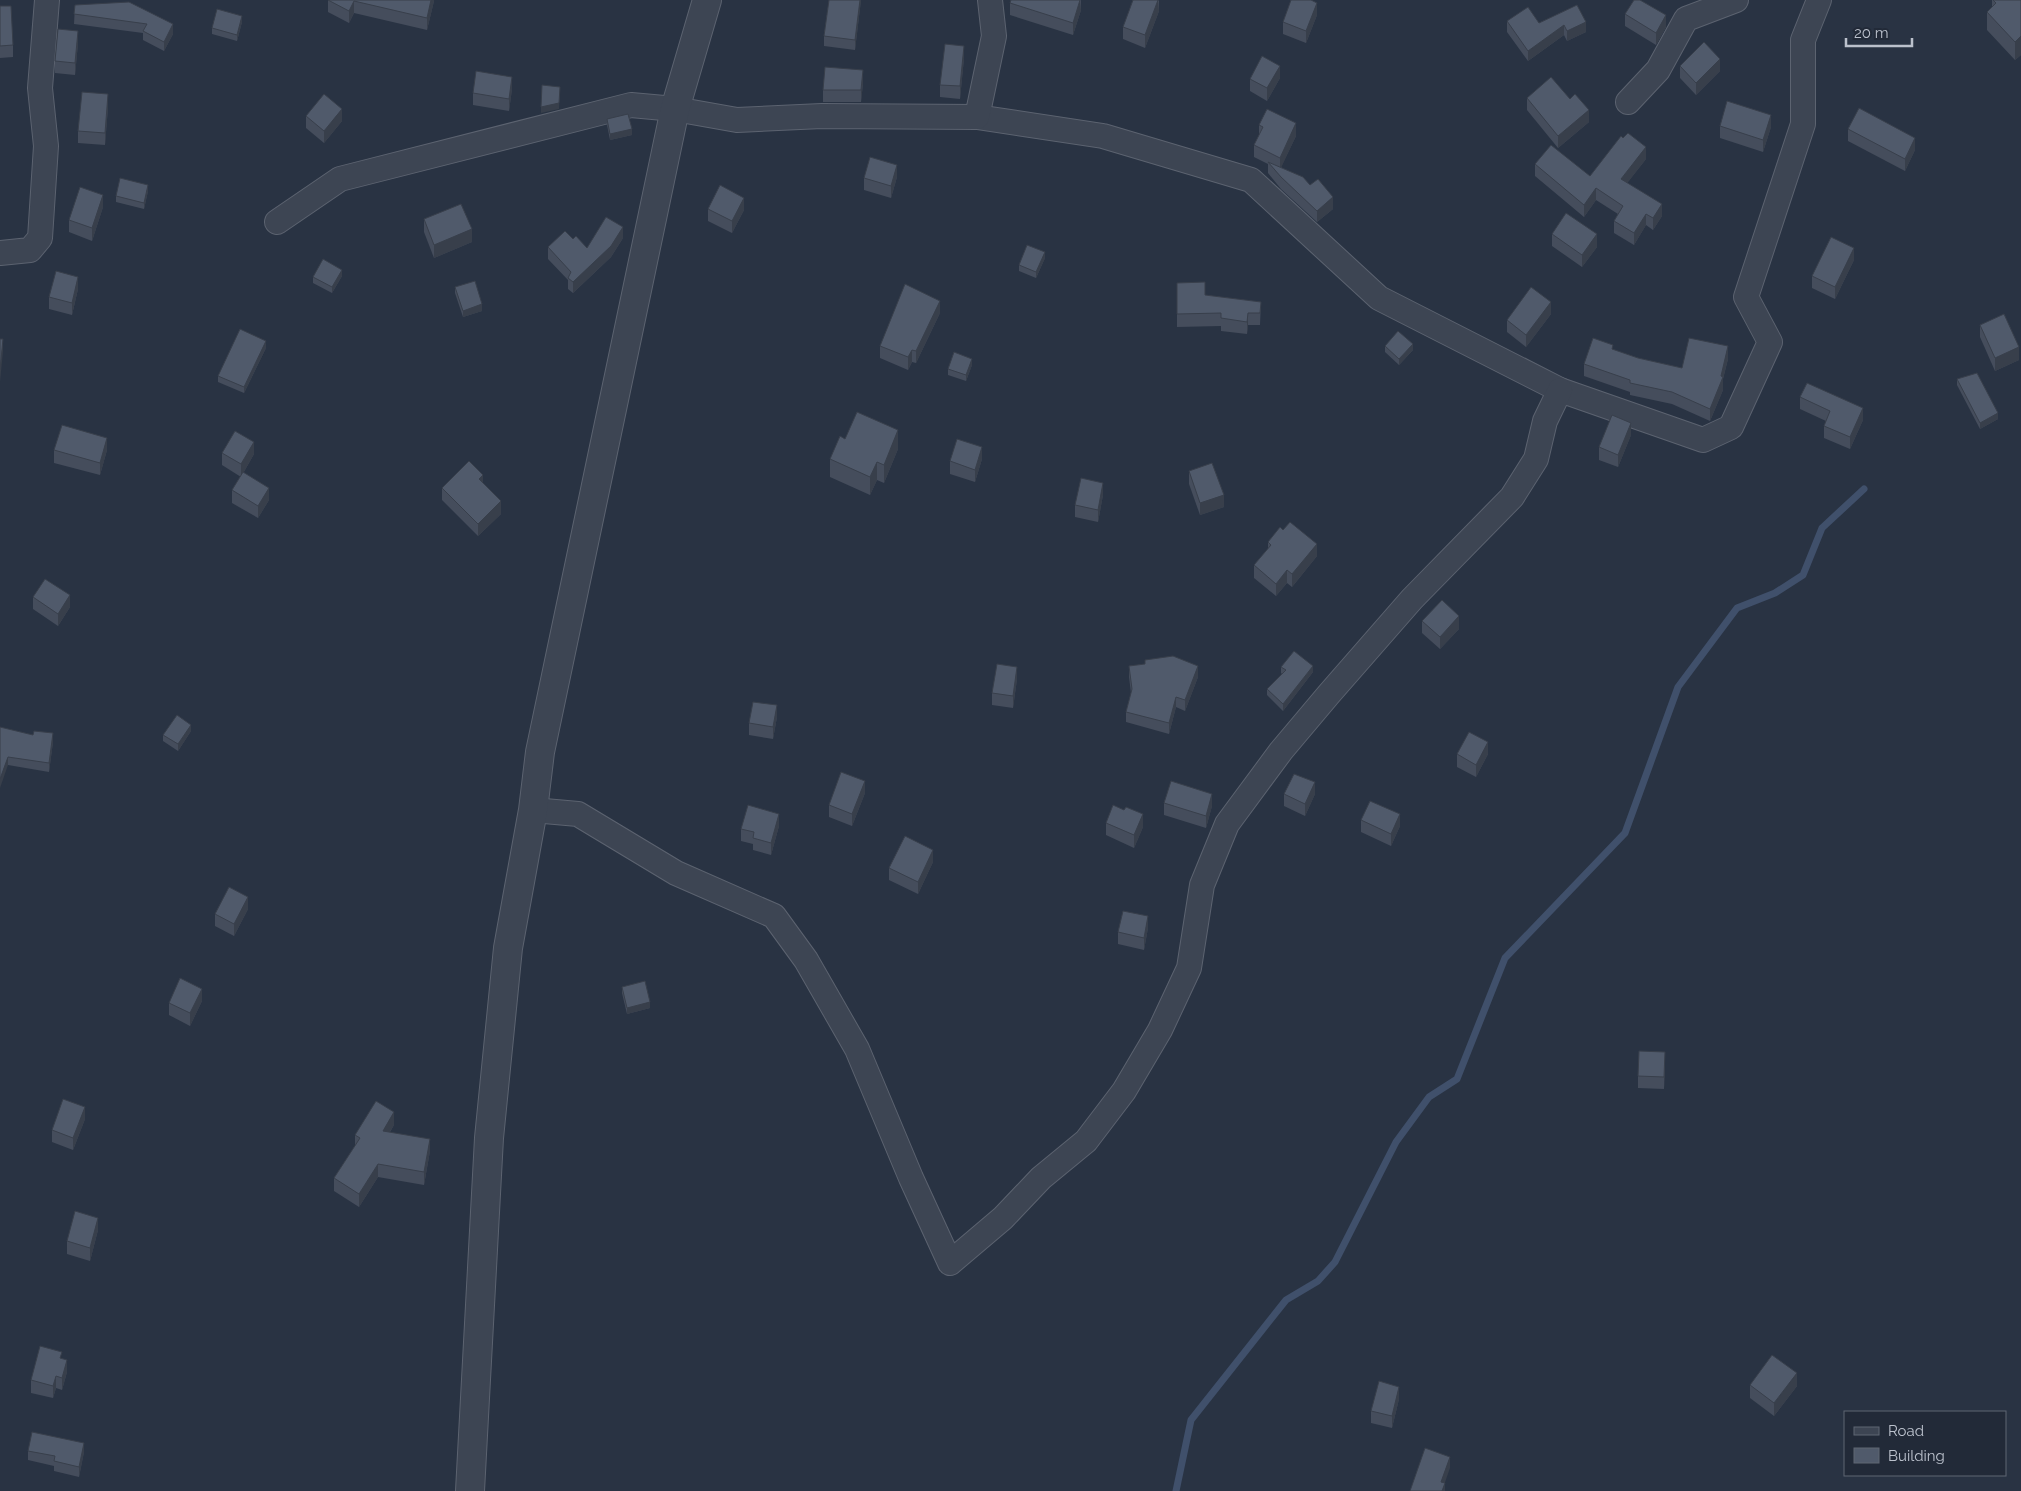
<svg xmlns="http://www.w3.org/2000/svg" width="2021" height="1491" viewBox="0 0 2021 1491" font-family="Raleway,sans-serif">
<rect width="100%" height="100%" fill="#293343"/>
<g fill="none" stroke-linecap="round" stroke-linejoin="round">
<polyline stroke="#40506b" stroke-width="7" points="1176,1491 1191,1420 1286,1300 1318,1281 1335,1262 1396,1142 1429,1097 1457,1079 1505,958 1625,833 1678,687 1737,608 1775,593 1803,575 1822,528 1864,489"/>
<defs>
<g id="minor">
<polyline points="1628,102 1658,70 1686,19 1736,0"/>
<polyline points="977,117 1103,136 1251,180 1379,298 1560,390 1703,440 1731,427 1770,342 1746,297 1803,124 1803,40 1819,0"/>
<polyline points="277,222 340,179 631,105 675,109 737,120 822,116 977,117 994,36 990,0"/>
<polyline points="0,253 30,250 40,238 46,146 40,88 47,0"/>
<polyline points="533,810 578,814 676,873 774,916 806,960 857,1049 911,1178 950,1263 1003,1218 1041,1178 1086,1141 1124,1091 1160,1030 1189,968 1202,885 1227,824 1281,751 1329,694 1412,599 1512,497 1536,459 1545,421 1560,390"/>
</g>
<polyline id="tertiary" points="470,1491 489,1138 508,948 533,810 540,752 675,109 707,0"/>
</defs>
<use href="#minor" stroke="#5c6370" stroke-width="26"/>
<use href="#tertiary" stroke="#5c6370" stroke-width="30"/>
<use href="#minor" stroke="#3d4553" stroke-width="24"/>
<use href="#tertiary" stroke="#3d4553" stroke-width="28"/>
</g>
<g fill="#454d5c">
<polygon points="328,0 434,0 434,1 427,30 354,13 349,23 328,12"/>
<polygon points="829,0 861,0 855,50 824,46 824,36"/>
<polygon points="1081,0 1081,10 1073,35 1010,15 1010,3"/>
<polygon points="1159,0 1159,11 1145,48 1123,39 1123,27"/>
<polygon points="1992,0 2021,0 2021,55 2015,60 1987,30 1987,12 1992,7"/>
<polygon points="75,5 173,24 173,34 164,51 143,40 143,33 74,24"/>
<polygon points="1577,5 1586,32 1567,41 1564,35 1528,61 1507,32 1507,21 1539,23"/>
<polygon points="0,6 13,45 13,57 0,58"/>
<polygon points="1625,14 1666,27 1656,45 1625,26"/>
<polygon points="1317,15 1306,43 1283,34 1283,22"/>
<polygon points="242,22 237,41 212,34 212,28"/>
<polygon points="78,43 75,75 55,73 55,61"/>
<polygon points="964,58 960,99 940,97 940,85"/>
<polygon points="1680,66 1720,71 1696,95 1680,78"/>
<polygon points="1280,78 1267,101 1250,91 1250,79"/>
<polygon points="863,83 861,102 823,102 823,90"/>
<polygon points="512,89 509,111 473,105 473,93"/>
<polygon points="1527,98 1589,122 1558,148 1527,110"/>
<polygon points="108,107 105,145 78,143 78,131"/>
<polygon points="306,116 342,121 324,143 306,128"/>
<polygon points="607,119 632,135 610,140 607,125"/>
<polygon points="1259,125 1296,136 1281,167 1310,185 1333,209 1317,222 1281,189 1268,173 1268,164 1254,157 1254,145 1259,136"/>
<polygon points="1720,126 1771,127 1763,152 1720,138"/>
<polygon points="1848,129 1915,150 1905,171 1848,141"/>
<polygon points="1646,159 1627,183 1662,216 1653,230 1646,225 1634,245 1614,233 1614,221 1618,214 1596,200 1584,217 1535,176 1535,164 1590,176"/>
<polygon points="897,177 891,198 864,190 864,178"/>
<polygon points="148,191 144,209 116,202 116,196"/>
<polygon points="103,207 92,241 69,232 69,220"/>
<polygon points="708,209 744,210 732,233 708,221"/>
<polygon points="424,219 472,242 434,258 424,232"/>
<polygon points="1552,234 1597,247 1582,267 1552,246"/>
<polygon points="623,238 611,257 573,293 568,289 568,280 548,259 548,247 573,239 587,248"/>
<polygon points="1045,258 1036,278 1019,271 1019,265"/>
<polygon points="1854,260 1835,299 1812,288 1812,276"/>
<polygon points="342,276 332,293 313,283 313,277"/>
<polygon points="1177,283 1205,295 1261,302 1260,325 1248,325 1247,334 1221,331 1221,326 1177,327"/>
<polygon points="455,287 482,311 463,317 455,293"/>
<polygon points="78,289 72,315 49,309 49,297"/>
<polygon points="940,313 916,363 912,362 908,370 880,358 880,346"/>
<polygon points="1551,314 1526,347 1507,332 1507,320"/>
<polygon points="1980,325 2019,360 1995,371 1980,337"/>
<polygon points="1385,346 1413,350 1399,365 1385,352"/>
<polygon points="266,348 244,393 218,382 218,376"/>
<polygon points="1613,350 1638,358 1682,368 1728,359 1723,379 1723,390 1710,421 1672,404 1630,395 1630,392 1584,376 1584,364"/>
<polygon points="972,365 966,381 948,375 948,369"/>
<polygon points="1957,379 1998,419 1980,429 1957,385"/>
<polygon points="1800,397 1863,420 1850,449 1824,438 1824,426 1826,421 1800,409"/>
<polygon points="1631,435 1618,467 1599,460 1599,447"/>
<polygon points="845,439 898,449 884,483 877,480 870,495 830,477 830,459"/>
<polygon points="54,450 107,450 100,475 54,463"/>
<polygon points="222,453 254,454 241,477 222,465"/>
<polygon points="982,459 975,482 950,474 950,461"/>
<polygon points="1189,471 1224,507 1200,515 1189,484"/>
<polygon points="483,483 501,514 478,536 442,500 442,488"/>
<polygon points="232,490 269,500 258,518 232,503"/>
<polygon points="1103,495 1098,522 1075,517 1075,505"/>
<polygon points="1268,542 1317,556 1292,587 1287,583 1276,596 1254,578 1254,565 1268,549"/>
<polygon points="33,597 70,607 58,626 33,609"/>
<polygon points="1422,621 1459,629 1440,649 1422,633"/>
<polygon points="1145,660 1198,677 1185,711 1176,707 1169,734 1126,722 1126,712 1131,693 1129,677 1129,666 1145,664"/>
<polygon points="1281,667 1313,672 1283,711 1267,695 1267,689 1282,674 1281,673"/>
<polygon points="1017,679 1013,708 992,705 992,693"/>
<polygon points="777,717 773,739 749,735 749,723"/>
<polygon points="0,727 53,742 49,772 8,765"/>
<polygon points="191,731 178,751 163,741 163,735"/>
<polygon points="1457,754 1488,754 1476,777 1457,767"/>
<polygon points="865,793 852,826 829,817 829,805"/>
<polygon points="1284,794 1315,794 1305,816 1284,806"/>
<polygon points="1164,803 1212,806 1206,828 1164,815"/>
<polygon points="1361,820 1400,826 1391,846 1361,832"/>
<polygon points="1106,823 1143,827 1134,848 1106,835"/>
<polygon points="779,826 771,855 753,850 753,844 741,841 741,829"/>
<polygon points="933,862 918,894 889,880 889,868"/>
<polygon points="248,909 234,936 215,926 215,914"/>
<polygon points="1148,928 1144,950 1118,944 1118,932"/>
<polygon points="622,987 650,1008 627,1014 622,993"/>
<polygon points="202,1001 190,1026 169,1015 169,1003"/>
<polygon points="1665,1064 1664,1089 1638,1088 1638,1076"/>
<polygon points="85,1119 73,1150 52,1142 52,1130"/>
<polygon points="394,1125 390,1132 430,1151 424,1185 378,1177 359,1207 334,1191 334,1178 355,1146 355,1135"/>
<polygon points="98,1230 90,1261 67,1254 67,1241"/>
<polygon points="62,1358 67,1372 62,1390 56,1388 53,1398 31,1393 31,1380"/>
<polygon points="1750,1385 1797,1386 1774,1416 1750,1398"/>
<polygon points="1399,1399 1392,1428 1371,1423 1371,1411"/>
<polygon points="28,1451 84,1452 79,1477 54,1471 54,1466 28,1460"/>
</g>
<g fill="#383f4b">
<polygon points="431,0 434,0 434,1 427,30 427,18"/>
<polygon points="860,0 861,0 855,50 855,40"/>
<polygon points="1080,0 1081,10 1073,35 1073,23"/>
<polygon points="1158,0 1159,11 1145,48 1145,35"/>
<polygon points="354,1 354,13 349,23 349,11"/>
<polygon points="1317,3 1317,15 1306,43 1306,31"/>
<polygon points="1666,15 1666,27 1656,45 1656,33"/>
<polygon points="242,16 242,22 237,41 237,35"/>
<polygon points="1586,22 1586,32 1567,41 1567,31"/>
<polygon points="173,24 173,34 164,51 164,42"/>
<polygon points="1564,25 1564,35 1528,61 1528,51"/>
<polygon points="78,31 78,43 75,75 75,63"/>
<polygon points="2021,36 2021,55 2015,60 2015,42"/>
<polygon points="964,46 964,58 960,99 960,86"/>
<polygon points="1720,59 1720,71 1696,95 1696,83"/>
<polygon points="1280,66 1280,78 1267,101 1267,88"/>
<polygon points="863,70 863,83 861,102 861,90"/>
<polygon points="512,77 512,89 509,111 509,99"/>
<polygon points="560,87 559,109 541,113 541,107"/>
<polygon points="108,94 108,107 105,145 105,133"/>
<polygon points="342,109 342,121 324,143 324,131"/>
<polygon points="1589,110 1589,122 1558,148 1558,136"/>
<polygon points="1771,115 1771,127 1763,152 1763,140"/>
<polygon points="1296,123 1296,136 1280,170 1280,158"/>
<polygon points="632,129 632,135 610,140 610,134"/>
<polygon points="1915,138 1915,150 1905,171 1905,159"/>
<polygon points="1646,147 1646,159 1621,191 1621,179"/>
<polygon points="897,165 897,177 891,198 891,186"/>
<polygon points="148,185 148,191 144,209 144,203"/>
<polygon points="1596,188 1596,200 1584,217 1584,205"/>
<polygon points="103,195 103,207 92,241 92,228"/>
<polygon points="1333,197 1333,209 1317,222 1317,211"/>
<polygon points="744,198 744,210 732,233 732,221"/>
<polygon points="1662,204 1662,216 1653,230 1653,218"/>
<polygon points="1646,214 1646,225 1634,245 1634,233"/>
<polygon points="623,227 623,238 611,257 573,293 573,282"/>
<polygon points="472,229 472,242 434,258 434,245"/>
<polygon points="1597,234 1597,247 1582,267 1582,255"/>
<polygon points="1854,248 1854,260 1835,299 1835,287"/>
<polygon points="1045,252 1045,258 1036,278 1036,272"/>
<polygon points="342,270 342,276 332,293 332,287"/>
<polygon points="78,277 78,289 72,315 72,303"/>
<polygon points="940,301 940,313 916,363 916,351"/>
<polygon points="1551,302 1551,314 1526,347 1526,335"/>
<polygon points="482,304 482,311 463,317 463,311"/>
<polygon points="1248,313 1248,325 1247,334 1247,322"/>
<polygon points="3,339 3,351 0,382 0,370"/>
<polygon points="266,341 266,348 244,393 244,387"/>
<polygon points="1413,344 1413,350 1399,365 1399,359"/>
<polygon points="1728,346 1728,359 1723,379 1723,390 1710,421 1710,409 1721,376"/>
<polygon points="2019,347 2019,360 1995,371 1995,358"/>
<polygon points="912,350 912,362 908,370 908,357"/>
<polygon points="972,359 972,365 966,381 966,375"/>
<polygon points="1863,408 1863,420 1850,449 1850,437"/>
<polygon points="1998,413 1998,419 1980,429 1980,423"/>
<polygon points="1631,423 1631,435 1618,467 1618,455"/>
<polygon points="898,430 898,449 884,483 884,465"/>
<polygon points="107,438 107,450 100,475 100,463"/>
<polygon points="254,442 254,454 241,477 241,464"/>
<polygon points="982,447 982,459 975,482 975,470"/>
<polygon points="877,462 877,480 870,495 870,477"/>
<polygon points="483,475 483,487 479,479"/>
<polygon points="1103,483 1103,495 1098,522 1098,510"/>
<polygon points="269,488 269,500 258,518 258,506"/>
<polygon points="1224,495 1224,507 1200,515 1200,503"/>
<polygon points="501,501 501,514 478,536 478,524"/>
<polygon points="1317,544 1317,556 1292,587 1292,574"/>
<polygon points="1287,570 1287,583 1276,596 1276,584"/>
<polygon points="70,595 70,607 58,626 58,614"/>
<polygon points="1459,616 1459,629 1440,649 1440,637"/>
<polygon points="1198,666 1198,677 1185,711 1185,700"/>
<polygon points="1313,666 1313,672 1283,711 1283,704"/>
<polygon points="1017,667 1017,679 1013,708 1013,696"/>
<polygon points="1176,697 1176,707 1169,734 1169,723"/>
<polygon points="777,705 777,717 773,739 773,727"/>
<polygon points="191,725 191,731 178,751 178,744"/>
<polygon points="53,733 53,742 49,772 49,763"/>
<polygon points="1488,742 1488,754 1476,777 1476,765"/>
<polygon points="8,757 8,765 0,788 0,779"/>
<polygon points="865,781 865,793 852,826 852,814"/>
<polygon points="1315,782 1315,794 1305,816 1305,804"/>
<polygon points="1212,794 1212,806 1206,828 1206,816"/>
<polygon points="779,814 779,826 771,855 771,843"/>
<polygon points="1143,814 1143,827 1134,848 1134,835"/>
<polygon points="1400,814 1400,826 1391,846 1391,834"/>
<polygon points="933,850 933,862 918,894 918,882"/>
<polygon points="248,897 248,909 234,936 234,924"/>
<polygon points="1148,916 1148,928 1144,950 1144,938"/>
<polygon points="202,989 202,1001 190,1026 190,1013"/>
<polygon points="650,1002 650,1008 627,1014 627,1008"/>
<polygon points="1665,1052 1665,1064 1664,1089 1664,1077"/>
<polygon points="85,1107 85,1119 73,1150 73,1138"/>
<polygon points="394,1112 394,1125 383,1143 383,1131"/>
<polygon points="430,1139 430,1151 424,1185 424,1172"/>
<polygon points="378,1164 378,1177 359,1207 359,1194"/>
<polygon points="98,1218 98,1230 90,1261 90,1248"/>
<polygon points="67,1360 67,1372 62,1390 62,1378"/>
<polygon points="1797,1373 1797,1386 1774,1416 1774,1403"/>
<polygon points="56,1376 56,1388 53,1398 53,1386"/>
<polygon points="1399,1387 1399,1399 1392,1428 1392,1416"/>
<polygon points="84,1443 84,1452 79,1477 79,1467"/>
<polygon points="1450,1457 1450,1468 1442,1491 1441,1482"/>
<polygon points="1445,1483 1445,1491 1442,1491"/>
</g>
<g fill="#505a6b" stroke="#383f4b">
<polygon points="328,0 431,0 427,18 354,1 349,11"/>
<polygon points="829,0 860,0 855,40 824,36"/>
<polygon points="1011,0 1080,0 1073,23 1010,3"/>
<polygon points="1133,0 1158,0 1145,35 1123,27"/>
<polygon points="1291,0 1311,0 1317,3 1306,31 1283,22"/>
<polygon points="1634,0 1640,0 1666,15 1656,33 1625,14"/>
<polygon points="1993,0 2021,0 2021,36 2015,42 1987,12 1996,3"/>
<polygon points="129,2 173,24 164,42 143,31 147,24 74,14 75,5"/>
<polygon points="1577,5 1586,22 1567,31 1564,25 1528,51 1507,21 1528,7 1539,23"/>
<polygon points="0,6 11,6 13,45 0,46"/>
<polygon points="217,9 242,16 237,35 212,28"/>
<polygon points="58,29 78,31 75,63 55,61"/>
<polygon points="1704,42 1720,59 1696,83 1680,66"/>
<polygon points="945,44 964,46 960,86 940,85"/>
<polygon points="1262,56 1280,66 1267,88 1250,79"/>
<polygon points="825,67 863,70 861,90 823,90"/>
<polygon points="476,71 512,77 509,99 473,93"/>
<polygon points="1551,77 1570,99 1575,94 1589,110 1558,136 1527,98"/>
<polygon points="542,85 560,87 559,103 541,107"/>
<polygon points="82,92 108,94 105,133 78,131"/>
<polygon points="324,94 342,109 324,131 306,116"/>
<polygon points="1727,101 1771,115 1763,140 1720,126"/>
<polygon points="1859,108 1915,138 1905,159 1848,129"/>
<polygon points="1267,109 1296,123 1280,158 1254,145 1263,127 1259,125"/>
<polygon points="628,114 632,129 610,134 607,119"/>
<polygon points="1628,133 1646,147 1621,179 1662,204 1653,218 1646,214 1634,233 1614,221 1623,206 1596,188 1584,205 1535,164 1551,145 1590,176 1621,136 1623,138"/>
<polygon points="870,157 897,165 891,186 864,178"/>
<polygon points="1268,162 1303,177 1310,185 1318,179 1333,197 1317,211 1281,177"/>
<polygon points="120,178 148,185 144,203 116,196"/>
<polygon points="720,185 744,198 732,221 708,209"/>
<polygon points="80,187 103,195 92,228 69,220"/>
<polygon points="461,204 472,229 434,245 424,219"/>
<polygon points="1566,213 1597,234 1582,255 1552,234"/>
<polygon points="606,217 623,227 611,246 573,282 568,278 571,272 548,247 565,231 573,239 576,236 587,248"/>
<polygon points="1831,237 1854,248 1835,287 1812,276"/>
<polygon points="1027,245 1045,252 1036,272 1019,265"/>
<polygon points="323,259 342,270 332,287 313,277"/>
<polygon points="56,271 78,277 72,303 49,297"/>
<polygon points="475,281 482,304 463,311 455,287"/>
<polygon points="1205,282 1205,295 1261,302 1260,313 1248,313 1247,322 1221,318 1221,313 1177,314 1177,283"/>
<polygon points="905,284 940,301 916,351 912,350 908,357 880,346"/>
<polygon points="1531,287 1551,302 1526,335 1507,320"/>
<polygon points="2004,314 2019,347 1995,358 1980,325"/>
<polygon points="240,329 266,341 244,387 218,376"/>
<polygon points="1398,331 1413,344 1399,359 1385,346"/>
<polygon points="1593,338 1613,345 1612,349 1638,358 1682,368 1689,338 1728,346 1721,376 1723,377 1710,409 1672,392 1630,383 1630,380 1584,364"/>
<polygon points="0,339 3,339 0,370"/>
<polygon points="954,352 972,359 966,375 948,369"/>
<polygon points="1977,373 1998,413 1980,423 1957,379"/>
<polygon points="1807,383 1863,408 1850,437 1824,426 1830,411 1800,397"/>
<polygon points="857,412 898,430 884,465 877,462 870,477 830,459 840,436 845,439"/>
<polygon points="1612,415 1631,423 1618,455 1599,447"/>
<polygon points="62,425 107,438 100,463 54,450"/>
<polygon points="235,431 254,442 241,464 222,453"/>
<polygon points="957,439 982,447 975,470 950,461"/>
<polygon points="469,461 483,475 479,479 501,501 478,524 442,488"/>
<polygon points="1212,463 1224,495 1200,503 1189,471"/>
<polygon points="243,472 269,488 258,506 232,490"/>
<polygon points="1081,478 1103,483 1098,510 1075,505"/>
<polygon points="1290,522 1317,544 1292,574 1287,570 1276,584 1254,565 1271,545 1268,542 1280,527 1283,530"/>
<polygon points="45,579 70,595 58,614 33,597"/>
<polygon points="1442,600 1459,616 1440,637 1422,621"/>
<polygon points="1294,651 1313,666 1283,704 1267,689 1286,670 1281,667"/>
<polygon points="1173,656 1198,666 1185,700 1176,697 1169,723 1126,712 1132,689 1129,666 1145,664 1145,660"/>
<polygon points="997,664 1017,667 1013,696 992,693"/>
<polygon points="753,702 777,705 773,727 749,723"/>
<polygon points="177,715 191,725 178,744 163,735"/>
<polygon points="0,727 33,735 34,731 53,733 49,763 8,757 0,779"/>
<polygon points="1469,732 1488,742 1476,765 1457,754"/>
<polygon points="841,772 865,781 852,814 829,805"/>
<polygon points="1294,774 1315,782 1305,804 1284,794"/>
<polygon points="1171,781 1212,794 1206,816 1164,803"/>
<polygon points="1370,801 1400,814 1391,834 1361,820"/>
<polygon points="748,805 779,814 771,843 753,838 754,832 741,829"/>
<polygon points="1113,805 1124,810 1126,807 1143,814 1134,835 1106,823"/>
<polygon points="905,836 933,850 918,882 889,868"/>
<polygon points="229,887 248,897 234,924 215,914"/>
<polygon points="1123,911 1148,916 1144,938 1118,932"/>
<polygon points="180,978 202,989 190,1013 169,1003"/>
<polygon points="645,981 650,1002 627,1008 622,987"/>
<polygon points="1639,1051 1665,1052 1664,1077 1638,1076"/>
<polygon points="63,1099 85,1107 73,1138 52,1130"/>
<polygon points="376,1101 394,1112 383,1131 430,1139 424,1172 378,1164 359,1194 334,1178 360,1138 355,1135"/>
<polygon points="75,1211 98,1218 90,1248 67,1241"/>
<polygon points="40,1346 62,1352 60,1358 67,1360 62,1378 56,1376 53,1386 31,1380"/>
<polygon points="1772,1355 1797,1373 1774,1403 1750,1385"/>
<polygon points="1379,1381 1399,1387 1392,1416 1371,1411"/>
<polygon points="32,1432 84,1443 79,1467 54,1461 55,1456 28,1451"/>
<polygon points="1425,1448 1450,1457 1441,1482 1445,1483 1442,1491 1410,1491"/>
</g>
<rect x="1844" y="1411" width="162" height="65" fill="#222a38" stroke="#5f6673"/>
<rect x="1854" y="1427" width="25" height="8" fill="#3d4553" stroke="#5f6673"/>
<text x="1888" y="1436" font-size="15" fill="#bbc1cc">Road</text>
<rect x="1854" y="1448" width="25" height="15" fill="#505a6b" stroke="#5f6673"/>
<text x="1888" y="1461" font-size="15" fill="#bbc1cc">Building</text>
<path d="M1846 38v8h66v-8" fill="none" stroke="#bbc1cc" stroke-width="2.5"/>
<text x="1854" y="38" font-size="15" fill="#bbc1cc" stroke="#222a38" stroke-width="4" paint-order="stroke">20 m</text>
</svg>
